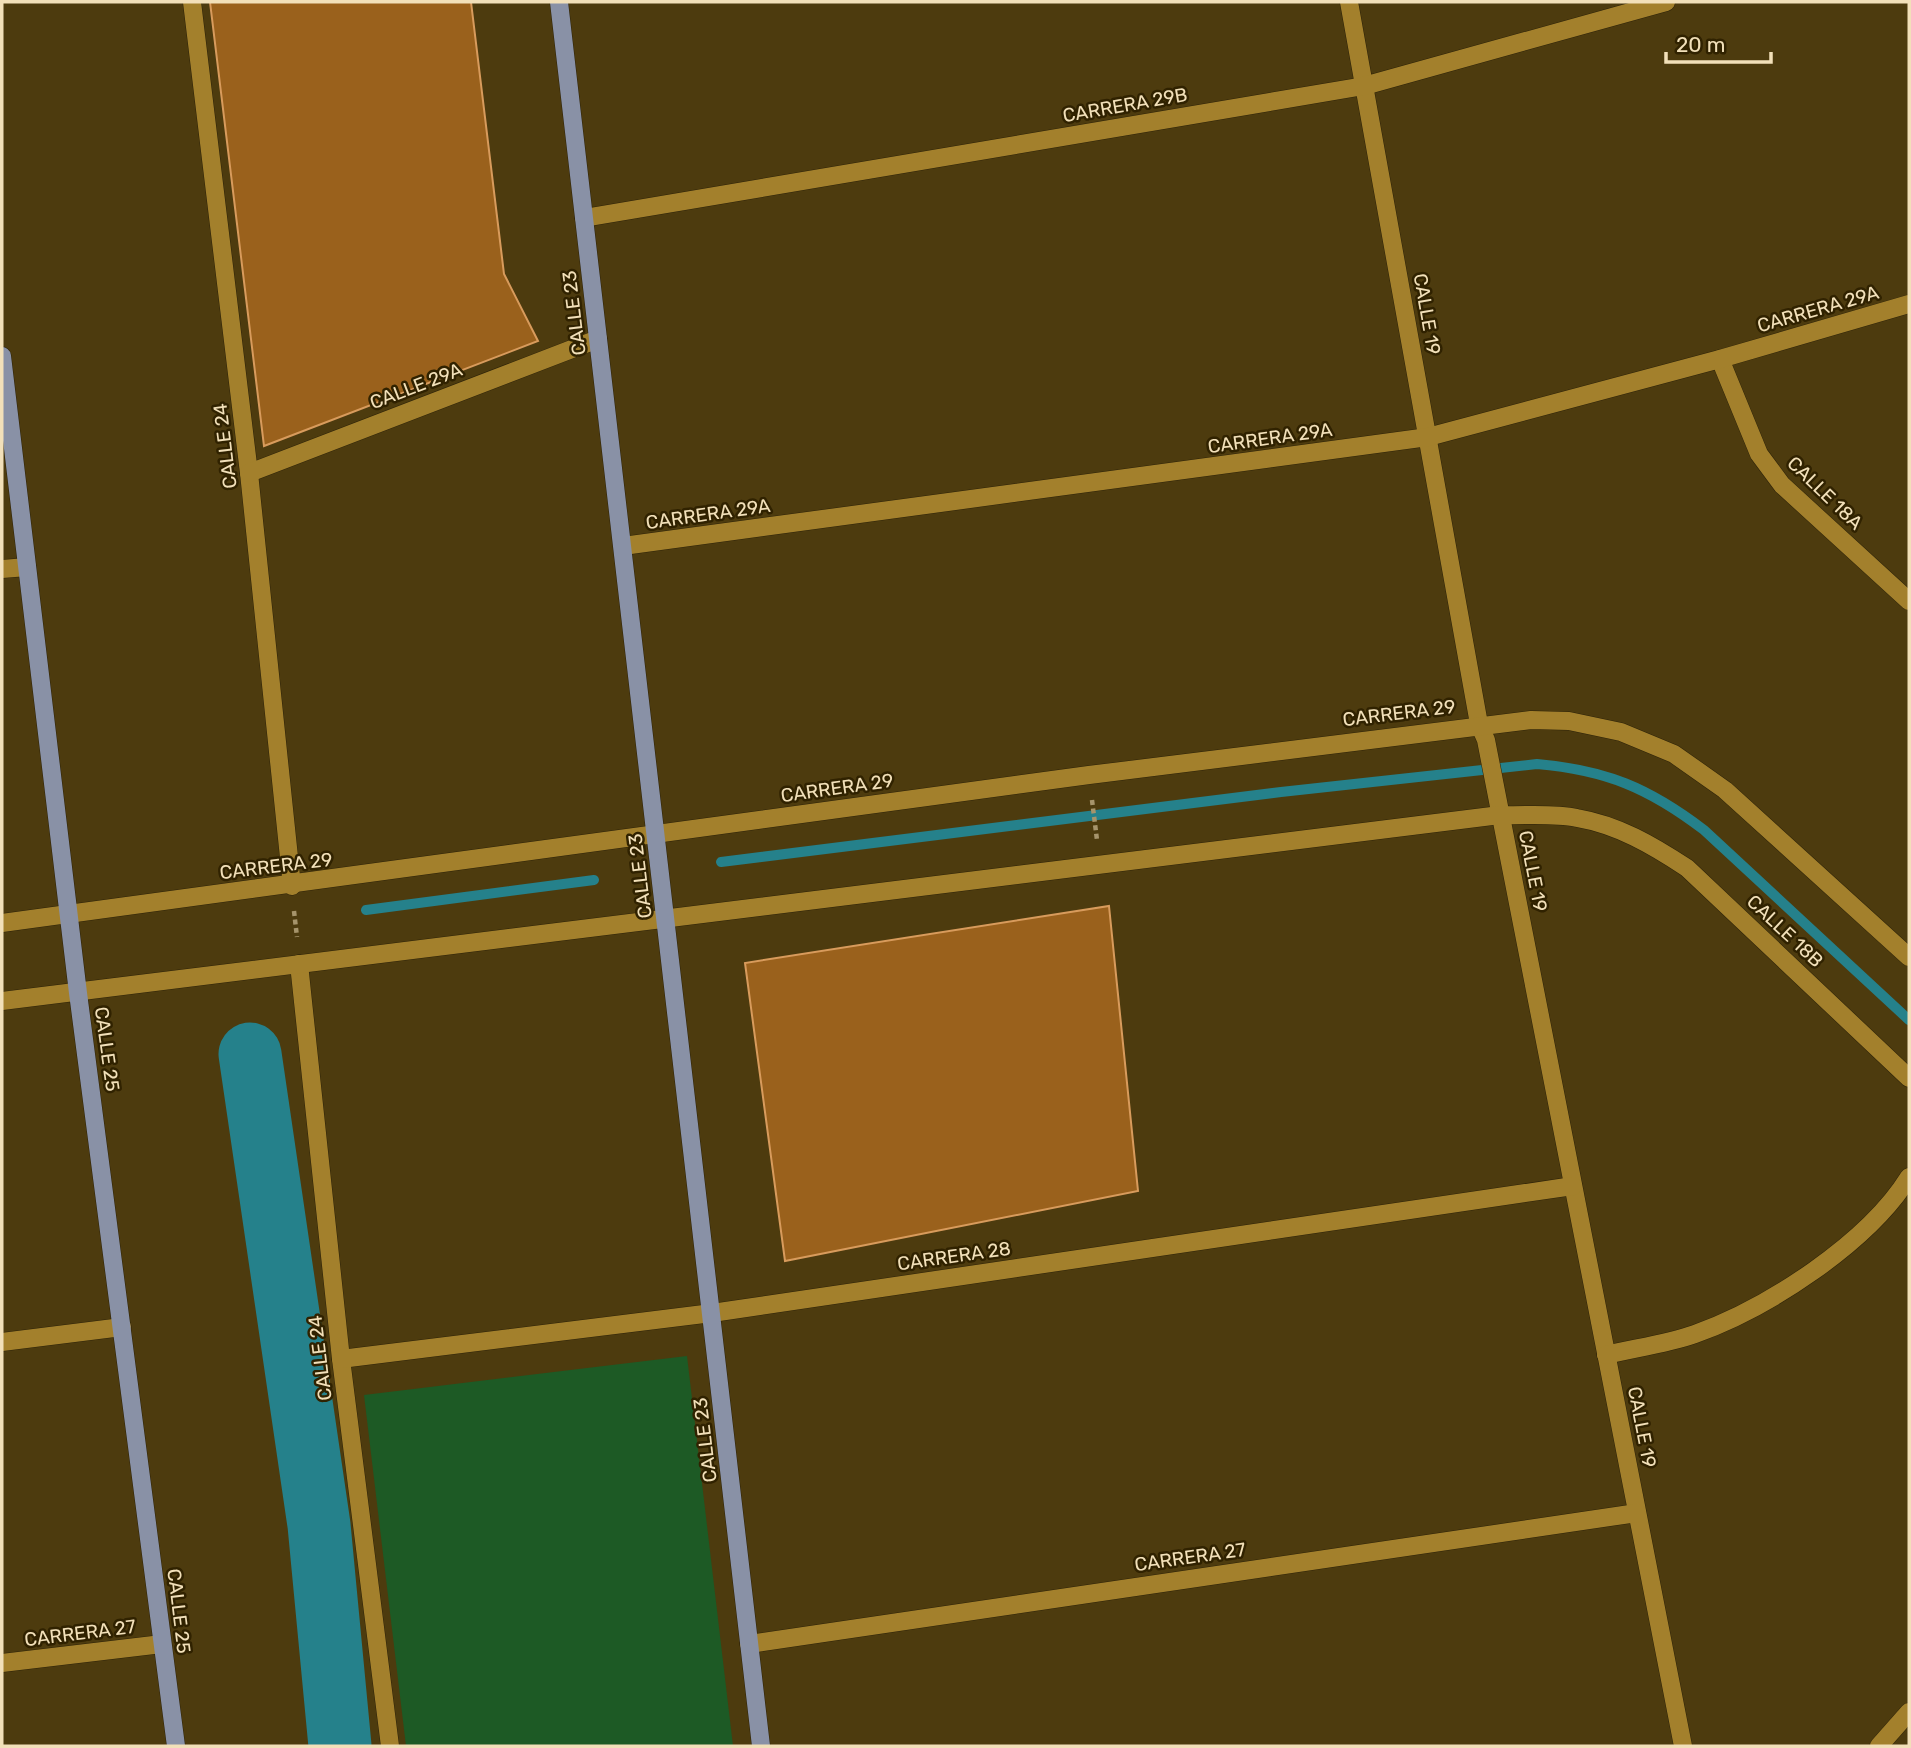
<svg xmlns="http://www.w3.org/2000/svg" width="1911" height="1748" viewBox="0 0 1911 1748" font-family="Rubik,sans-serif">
<rect width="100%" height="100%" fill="#4d3b0e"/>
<polygon fill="#1d5a25" points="687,1356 733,1746 406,1746 364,1395"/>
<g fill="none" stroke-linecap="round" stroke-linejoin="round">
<g stroke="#25818b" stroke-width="10">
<path d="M721 862 1281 792 1537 764C1606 770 1649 788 1704 830L1909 1020"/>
<polyline points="366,910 594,880"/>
</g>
<polyline stroke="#25818b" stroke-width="63" points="250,1054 319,1525 340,1746"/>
</g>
<g fill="#9a611c" stroke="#d89b5c" stroke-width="2">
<polygon points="210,2 471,2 504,274 538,341 264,446"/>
<polygon points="1109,906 1138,1191 785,1261 745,963"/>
</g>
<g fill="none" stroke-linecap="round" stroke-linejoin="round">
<defs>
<g id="street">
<polyline points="192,2 249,473 292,886"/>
<polyline points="1349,2 1479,724 1486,740 1683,1746"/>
<polyline points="584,218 1364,86 1666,2"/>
<polyline points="1720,359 1759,454 1782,485 1909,601"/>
<polyline points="249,473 598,339"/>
<polyline points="623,546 1428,437 1720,359 1909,304"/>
<polyline points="2,569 27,567"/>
<polyline points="299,964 341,1359 390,1746"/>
<polyline points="2,1342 122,1327"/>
<path d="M1606 1355C1635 1348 1667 1344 1695 1334 1768 1308 1868 1243 1909 1177"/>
<polyline points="341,1359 712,1313 1573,1186"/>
<polyline points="749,1644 1637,1513"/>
<polyline points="2,1663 162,1644"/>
<polyline points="1879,1746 1909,1712"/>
</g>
<g id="secondary">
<polyline points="2,923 1089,775 1531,720 1569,721 1621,732 1674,754 1725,790 1909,957"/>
<path d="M2 1001 1500 815C1525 816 1553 813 1577 818 1618 825 1652 845 1687 868L1909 1078"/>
</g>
<g id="primary">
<polyline points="559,2 761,1746"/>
<polyline points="2,356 78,993 176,1746"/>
</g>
</defs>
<use href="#street" stroke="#2e2309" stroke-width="19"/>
<use href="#secondary" stroke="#2e2309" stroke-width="19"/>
<use href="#primary" stroke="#2e2309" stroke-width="19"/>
<g stroke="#a6946b" stroke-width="4.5" stroke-dasharray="5 3.5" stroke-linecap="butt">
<polyline points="1092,800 1097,840"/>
<polyline points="294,911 297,937"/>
</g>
<use href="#street" stroke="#a3802c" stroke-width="18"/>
<use href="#secondary" stroke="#a3802c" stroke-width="18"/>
<use href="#primary" stroke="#8991a6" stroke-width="18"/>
</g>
<g text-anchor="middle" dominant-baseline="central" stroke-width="5" stroke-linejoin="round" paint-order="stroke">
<g font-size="19" fill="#f2e0b9" stroke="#302200">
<text transform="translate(1125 105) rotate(-10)">CARRERA 29B</text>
<text transform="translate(1818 309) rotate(-16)">CARRERA 29A</text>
<text transform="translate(574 313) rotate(-97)">CALLE 23</text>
<text transform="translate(1427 314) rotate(80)">CALLE 19</text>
<text transform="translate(416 386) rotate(-21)">CALLE 29A</text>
<text transform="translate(1270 438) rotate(-8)">CARRERA 29A</text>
<text transform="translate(225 446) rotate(-97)">CALLE 24</text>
<text transform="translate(1825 493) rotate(44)">CALLE 18A</text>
<text transform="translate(708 514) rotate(-8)">CARRERA 29A</text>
<text transform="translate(1399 713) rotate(-7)">CARRERA 29</text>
<text transform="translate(837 788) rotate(-8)">CARRERA 29</text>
<text transform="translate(276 866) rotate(-7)">CARRERA 29</text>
<text transform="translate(1533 871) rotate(79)">CALLE 19</text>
<text transform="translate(640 876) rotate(-97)">CALLE 23</text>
<text transform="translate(1785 931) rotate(43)">CALLE 18B</text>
<text transform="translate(107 1049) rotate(82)">CALLE 25</text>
<text transform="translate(954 1256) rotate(-8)">CARRERA 28</text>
<text transform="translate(320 1358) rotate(-97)">CALLE 24</text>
<text transform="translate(1642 1427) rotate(79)">CALLE 19</text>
<text transform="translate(705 1440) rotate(-97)">CALLE 23</text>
<text transform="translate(1190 1557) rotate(-8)">CARRERA 27</text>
<text transform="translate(179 1611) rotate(83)">CALLE 25</text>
<text transform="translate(80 1633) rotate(-7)">CARRERA 27</text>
</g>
</g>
<rect width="1911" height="1748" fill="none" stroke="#f2e0b9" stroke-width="7"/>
<path d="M1666 52v10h105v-10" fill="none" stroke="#f2e0b9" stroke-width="3.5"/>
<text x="1676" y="52" font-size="21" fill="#f2e0b9" stroke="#302200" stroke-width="5" paint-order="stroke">20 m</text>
</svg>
